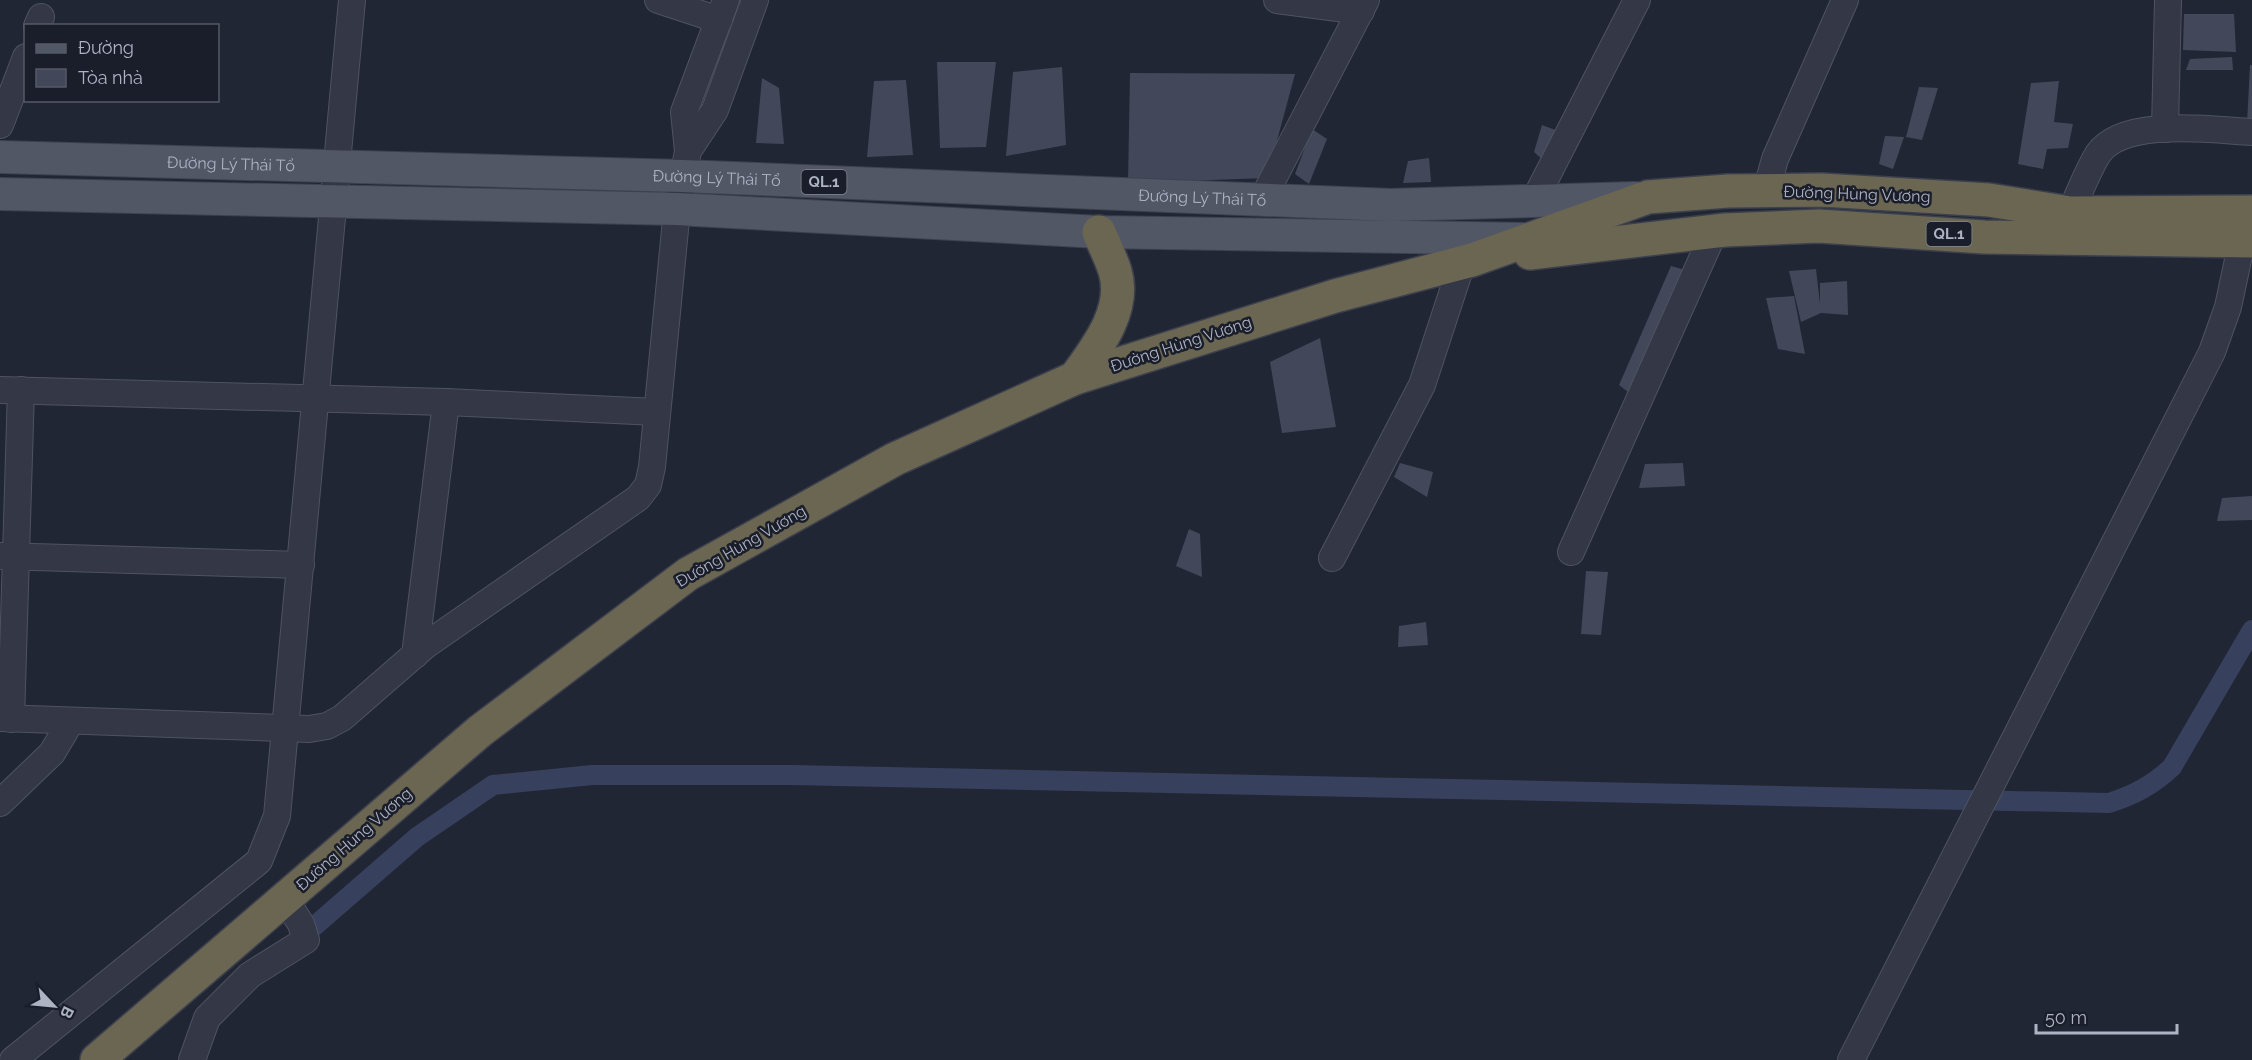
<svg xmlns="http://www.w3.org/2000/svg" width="2252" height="1060" viewBox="0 0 2252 1060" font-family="Raleway,sans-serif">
<rect width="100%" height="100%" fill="#212635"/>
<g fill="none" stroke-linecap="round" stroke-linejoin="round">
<path stroke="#37405d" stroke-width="20" d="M295 943 417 837 493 785 592 775H792L2109 803C2134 795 2153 785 2172 767L2252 630"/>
</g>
<g fill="#42485a">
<polygon points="2184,14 2234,14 2236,52 2183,50"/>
<polygon points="2232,57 2233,70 2186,70 2190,59"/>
<polygon points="937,62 996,62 986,147 940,148"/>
<polygon points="2250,65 2252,65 2252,125 2247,124"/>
<polygon points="1062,67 1066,145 1006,156 1013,72"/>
<polygon points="1130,73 1295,74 1267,178 1128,183"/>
<polygon points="762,78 779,88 784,144 756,143"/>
<polygon points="906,80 913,155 867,157 874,81"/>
<polygon points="2059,81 2054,122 2073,124 2068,148 2047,149 2043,169 2018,164 2031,83"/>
<polygon points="1919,87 1938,88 1922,140 1906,137"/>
<polygon points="1542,125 1558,131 1544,161 1534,152"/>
<polygon points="1312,129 1327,139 1309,184 1295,174"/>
<polygon points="1885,136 1904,137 1893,169 1879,164"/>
<polygon points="1429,158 1431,182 1403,183 1408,161"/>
<polygon points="1671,266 1689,271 1632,395 1619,385"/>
<polygon points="1816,269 1820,304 1820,283 1847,281 1848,315 1821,313 1801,322 1789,271"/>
<polygon points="1794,296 1805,354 1778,349 1766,298"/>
<polygon points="1320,338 1336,427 1282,433 1270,362"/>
<polygon points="1400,463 1433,472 1427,497 1394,477"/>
<polygon points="1683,463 1685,486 1639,488 1645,464"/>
<polygon points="2252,496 2252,520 2217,521 2222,498"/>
<polygon points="1189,529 1200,534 1202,577 1176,566"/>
<polygon points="1586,571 1608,572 1601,635 1581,634"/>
<polygon points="1426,622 1428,645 1398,647 1399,626"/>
</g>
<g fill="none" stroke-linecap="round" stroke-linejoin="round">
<defs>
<g id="minor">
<polyline points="658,0 719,20"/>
<polyline points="1277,0 1361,11"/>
<polyline points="37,26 41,17"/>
<polyline points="0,125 26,57"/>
<polyline points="2165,129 2168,0"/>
<polyline points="688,151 715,110 755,0"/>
<polyline points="1766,191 1775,159 1845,0"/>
<polyline points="1263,198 1366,0"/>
<polyline points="1533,203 1637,0"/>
<path d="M2070 213C2079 194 2087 172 2098 154 2123 117 2213 130 2252 132"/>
<polyline points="0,390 446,402 657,412"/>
<polyline points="1571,552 1714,232"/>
<polyline points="0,556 301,565"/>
<polyline points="1332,558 1422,385 1462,263"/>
<polyline points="415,655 446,402"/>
<polyline points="0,718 309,729 327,726 342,718 426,645 638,498 648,485 652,467 677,209 688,151 684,112 726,0"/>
<polyline points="11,719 21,390"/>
<polyline points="0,803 52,753 71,721"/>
<polyline points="13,1060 259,861 277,816 352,0"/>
<polyline points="192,1060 207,1018 250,975 306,940 301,924 285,899"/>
<polyline points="1851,1060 2212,352 2228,307 2242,241"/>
</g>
<g id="major">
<path id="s1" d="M0 157 682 176 1391 205 1635 198"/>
<polyline points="0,194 677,209 1099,232 1528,239"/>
</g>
<g id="highway">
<polyline points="1530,253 1725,230 1819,226 1984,237 2252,241"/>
<path d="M1075 378C1096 349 1127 310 1115 271 1111 258 1104 245 1099 232"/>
<polyline points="97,1060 480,731 688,574 895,459 1075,378 1335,296 1472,260 1648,197 1728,191 1822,190 1989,200 2070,213 2252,212"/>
</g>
</defs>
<use href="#minor" stroke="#4f5361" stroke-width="28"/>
<use href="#major" stroke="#3e424f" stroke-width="34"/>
<use href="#highway" stroke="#3c404d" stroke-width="36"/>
<use href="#minor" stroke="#343846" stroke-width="26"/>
<use href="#major" stroke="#525766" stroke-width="32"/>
<use href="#highway" stroke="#6b6652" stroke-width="33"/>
</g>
<g text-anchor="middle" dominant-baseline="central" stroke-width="5" stroke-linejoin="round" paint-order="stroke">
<g fill="#1a1e2a" stroke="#828695" stroke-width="1.5">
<rect x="801.5" y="170" width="45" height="24" rx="4.5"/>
<rect x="1926.5" y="222" width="45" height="24" rx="4.5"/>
</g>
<g font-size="15" font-weight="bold" fill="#aeb3c3">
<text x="824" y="182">QL.1</text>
<text x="1949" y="234">QL.1</text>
</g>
<g font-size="16" fill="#aeb3c3" stroke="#1a1e2a">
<text stroke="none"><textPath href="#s1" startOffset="231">Đường Lý Thái Tổ</textPath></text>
<text stroke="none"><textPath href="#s1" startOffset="717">Đường Lý Thái Tổ</textPath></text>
<text transform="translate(1857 194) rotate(2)">Đường Hùng Vương</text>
<text stroke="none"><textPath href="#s1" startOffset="1203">Đường Lý Thái Tổ</textPath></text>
<text transform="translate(1181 344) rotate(-18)">Đường Hùng Vương</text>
<text transform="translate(741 546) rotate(-30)">Đường Hùng Vương</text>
<text transform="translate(354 839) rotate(-41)">Đường Hùng Vương</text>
</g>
</g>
<rect x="24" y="24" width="195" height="78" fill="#1a1e2a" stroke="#555a67" stroke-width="1.5"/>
<rect x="36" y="44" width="30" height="9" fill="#525766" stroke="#555a67" stroke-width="1.5"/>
<text x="78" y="54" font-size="18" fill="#aeb3c3">Đường</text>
<rect x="36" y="69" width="30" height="18" fill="#42485a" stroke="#555a67" stroke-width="1.5"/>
<text x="78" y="84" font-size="18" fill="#aeb3c3">Tòa nhà</text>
<g transform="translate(54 1006) rotate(116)" stroke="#1a1e2a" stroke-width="4.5" paint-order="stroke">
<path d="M0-4.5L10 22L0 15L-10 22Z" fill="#aeb3c3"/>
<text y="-9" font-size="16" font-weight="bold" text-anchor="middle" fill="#aeb3c3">B</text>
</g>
<path d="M2036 1024v9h141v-9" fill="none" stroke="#aeb3c3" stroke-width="3"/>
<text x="2045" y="1024" font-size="18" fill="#aeb3c3" stroke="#1a1e2a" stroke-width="4.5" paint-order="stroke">50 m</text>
</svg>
